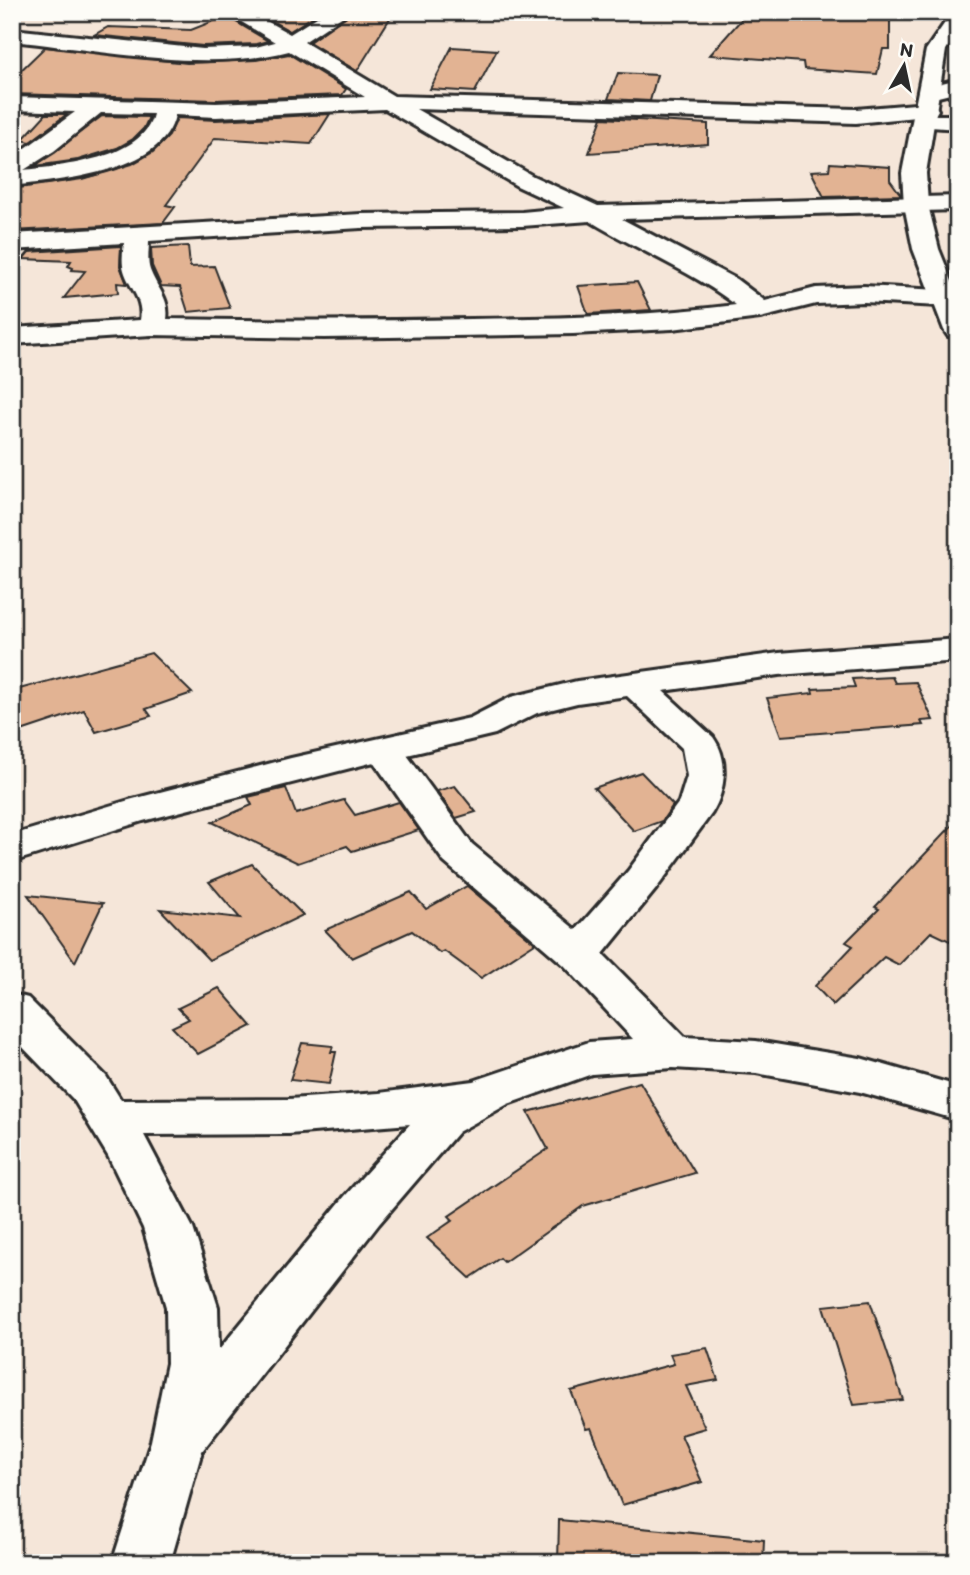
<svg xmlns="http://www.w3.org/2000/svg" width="970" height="1575" viewBox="0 0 970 1575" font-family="Itim,sans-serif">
<rect width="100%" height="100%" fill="#f5e6d9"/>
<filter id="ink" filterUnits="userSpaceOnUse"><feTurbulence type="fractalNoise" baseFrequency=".0143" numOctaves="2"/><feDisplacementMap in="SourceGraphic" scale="14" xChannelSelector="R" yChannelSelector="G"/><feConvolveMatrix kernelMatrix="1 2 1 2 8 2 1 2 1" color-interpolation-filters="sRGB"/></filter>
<g filter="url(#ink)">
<g fill="#e2b393" stroke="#2b2b2b" stroke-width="2">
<polygon points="256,12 320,12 290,31"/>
<polygon points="352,12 392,15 357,71 309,42"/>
<polygon points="824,12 890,12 890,49 883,49 877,74 804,69 803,62 710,55 746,14 799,20 805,13 822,15"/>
<polygon points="226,16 268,41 256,44 203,46 94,35 108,27 191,30"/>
<polygon points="45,47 187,63 256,60 289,54 346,89 342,95 216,100 12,94 12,79"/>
<polygon points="452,47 497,50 475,92 430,89"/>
<polygon points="618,73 657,75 650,101 608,99"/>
<polygon points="44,114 67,114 30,142 22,140 46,114"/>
<polygon points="330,114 311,144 215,138 166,205 175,207 163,223 12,231 12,189 82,179 132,164 153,152 169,136 177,118 216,120"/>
<polygon points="102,116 149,117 144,128 133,139 117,148 78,160 35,166"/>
<polygon points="602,118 708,124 708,144 589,153"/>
<polygon points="830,163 890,167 890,180 901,195 824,197 811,171 829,170"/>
<polygon points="121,246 120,266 127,284 117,283 118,293 64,298 85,271 72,270 73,268 68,266 71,261 23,259 29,252"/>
<polygon points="188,246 190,267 214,266 230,308 188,312 180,287 161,286 152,266 151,248"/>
<polygon points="637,282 651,310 588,314 578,286"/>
<polygon points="151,653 192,693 146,709 151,716 96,732 84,710 12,734 12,691"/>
<polygon points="892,677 895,683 916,682 933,720 921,721 923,725 781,736 767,698 813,693 812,689 855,687 852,679"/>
<polygon points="641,772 673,805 662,821 634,831 594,788"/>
<polygon points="455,786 476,812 456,818 437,791"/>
<polygon points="286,788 296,814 344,800 355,815 399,802 419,830 352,851 347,846 298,863 212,822 252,805 248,797"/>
<polygon points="958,819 958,945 931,932 899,965 884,957 833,1005 815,986 853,946 846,942 879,909 875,907"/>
<polygon points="252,864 303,915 209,960 160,909 240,918 209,882"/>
<polygon points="467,886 535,943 481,978 444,951 440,953 412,931 352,958 325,930 411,892 426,909"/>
<polygon points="28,895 103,903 75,962"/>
<polygon points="219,988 252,1026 198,1054 172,1027 189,1019 178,1008"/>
<polygon points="302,1043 333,1046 331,1052 336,1052 329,1084 290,1080"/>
<polygon points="640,1082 695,1173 583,1206 504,1262 500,1258 470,1278 427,1238 453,1220 449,1216 548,1149 528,1112"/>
<polygon points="870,1301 903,1400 854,1405 823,1306"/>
<polygon points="707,1348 718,1380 686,1386 705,1428 681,1435 702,1482 622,1505 591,1428 586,1429 571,1391 674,1364 670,1354"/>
<polygon points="559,1520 764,1540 763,1563 558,1563"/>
</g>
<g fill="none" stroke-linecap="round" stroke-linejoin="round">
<defs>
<g id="minor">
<path d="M225 12H250L290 34 325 12H349L304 42 394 96 856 109 927 103 935 105 938 110 935 115H958V129L917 126 914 121 916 117 856 123 416 109 533 176 598 206 958 196V210L622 219 736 279 765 301 816 288 864 286 958 291V307L864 302 816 304 760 318 672 329 573 334 324 338 151 335 12 344V328L140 320C144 297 127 287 123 266 122 258 123 250 124 243L12 250V234L361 214 522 212 564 208 517 186 385 109 216 117 175 115C164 173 59 180 12 186V158L75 112 12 110V97L216 103 365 97 289 51C203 73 101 50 12 41V29L203 49 256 47 275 42ZM101 113 153 114C144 159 61 166 24 170L54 151ZM590 221C637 250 692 271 736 305 648 316 560 318 471 319 369 321 268 321 167 319 170 298 157 289 150 270 147 261 149 251 149 241L361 228 522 226Z"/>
<polygon points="958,79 958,92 930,99 922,98 919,93 922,88"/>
<path d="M958 639V661L779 675 663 691 713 737C729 759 726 790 712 813L656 889 603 954 685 1037 756 1041 860 1058 958 1086V1120L860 1092 756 1073 673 1068 592 1074 508 1104 458 1132 379 1224 202 1451 170 1563H112L151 1441 167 1363 166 1307 143 1228 108 1156 74 1100 12 1036V994L28 998 106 1076 121 1100 289 1099 379 1093 473 1081 589 1042 633 1039 564 965 444 862 374 762 143 821 12 862V835L129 800 291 758 470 718 511 697 577 681 779 653ZM627 696 682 748 687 776 679 802 628 871 576 930 472 844 407 755 495 734 537 713 577 703ZM410 1124 345 1196 219 1350 218 1307 193 1228 144 1135 289 1134Z"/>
</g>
<polygon id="tertiary" points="958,12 958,33 946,50 926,173 928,205 939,249 958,296 958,338 948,336 944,330 913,249 904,205 902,173 926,50 951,14"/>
</defs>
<use href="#minor" stroke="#2b2b2b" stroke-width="6"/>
<use href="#tertiary" stroke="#2b2b2b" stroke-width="6"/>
<use href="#minor" fill="#fdfcf7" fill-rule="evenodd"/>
<use href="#tertiary" fill="#fdfcf7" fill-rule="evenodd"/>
</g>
</g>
<rect width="970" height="1575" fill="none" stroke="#fdfcf7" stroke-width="42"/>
<rect x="21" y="21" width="928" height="1533" fill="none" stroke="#2b2b2b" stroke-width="2.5" filter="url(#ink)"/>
<g transform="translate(904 66) rotate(9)" stroke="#fdfcf7" stroke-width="5" paint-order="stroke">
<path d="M0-5L12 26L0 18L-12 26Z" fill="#2b2b2b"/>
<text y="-10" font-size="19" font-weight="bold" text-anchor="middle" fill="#2b2b2b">N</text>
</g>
</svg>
